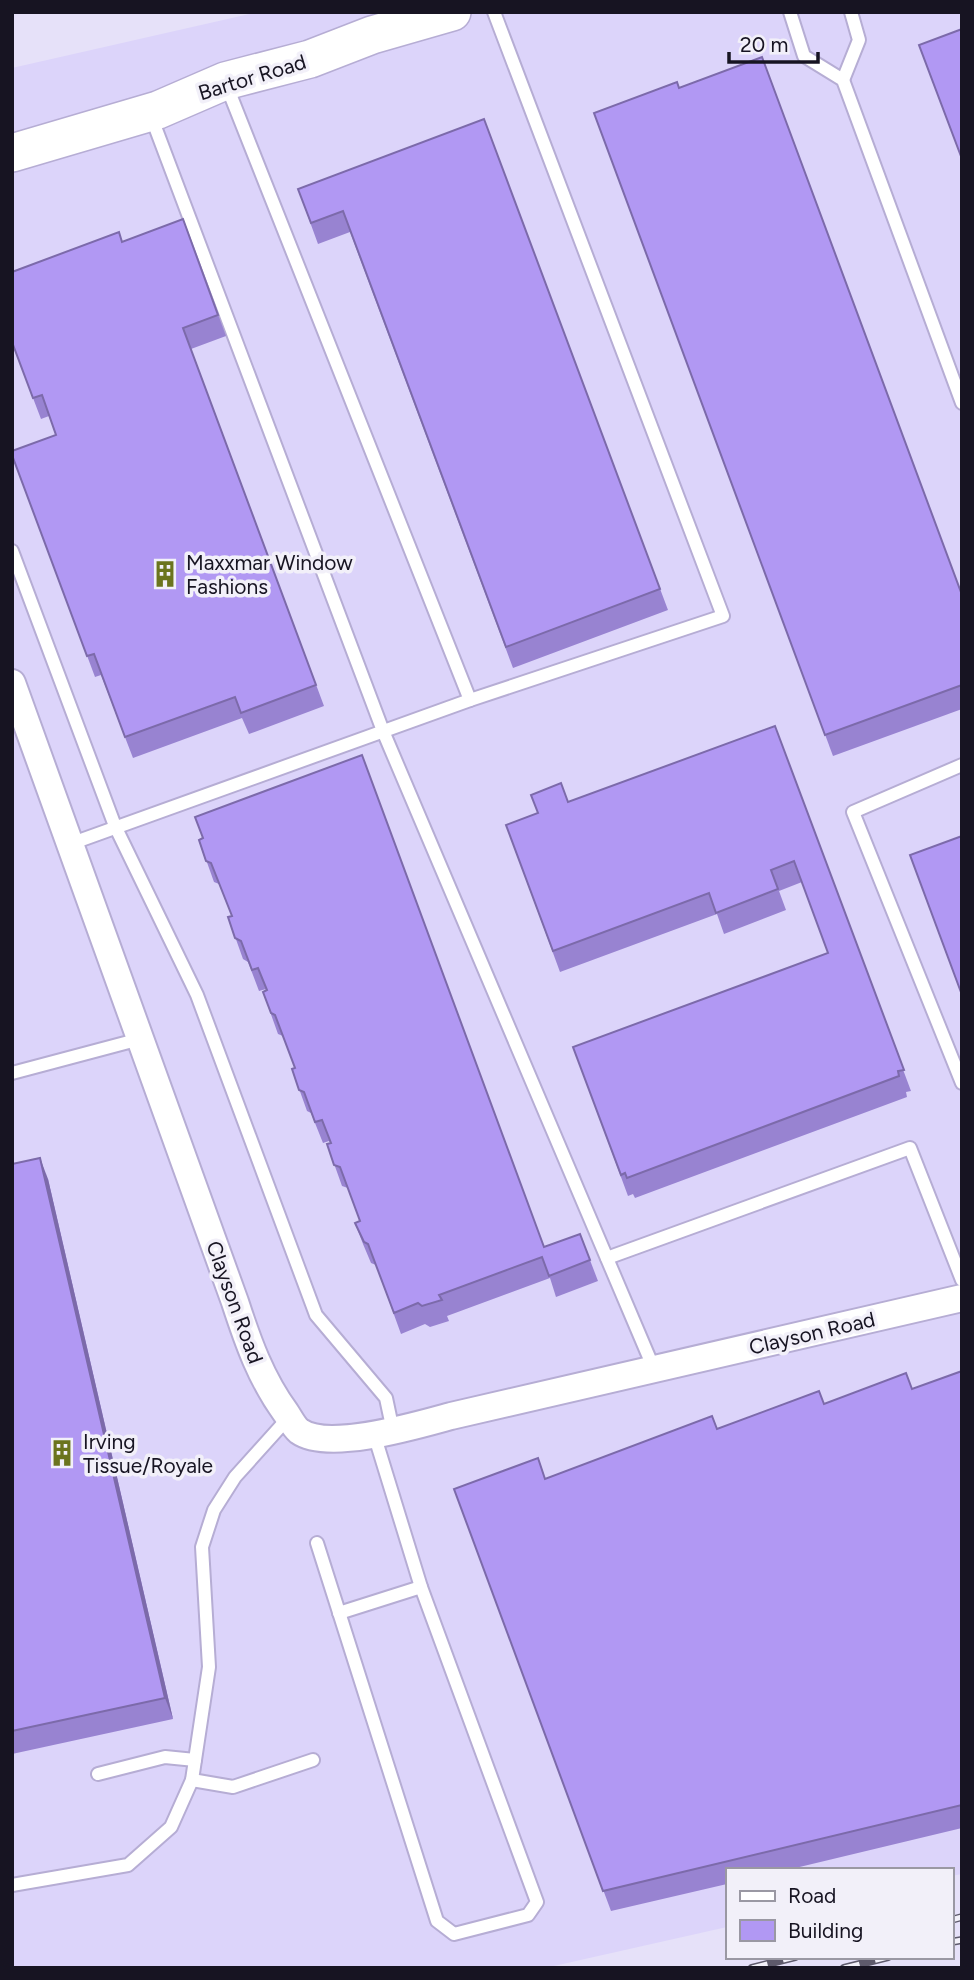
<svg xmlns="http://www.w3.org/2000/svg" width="974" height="1980" viewBox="0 0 974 1980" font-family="Figtree,sans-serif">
<rect width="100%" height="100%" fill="#e6e1f9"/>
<polygon fill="#dcd4fa" points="258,12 962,12 962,1874 951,1876 951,1870 727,1870 727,1927 545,1968 12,1968 12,68"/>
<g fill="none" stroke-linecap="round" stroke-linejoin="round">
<defs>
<g id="lane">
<polyline points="790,12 804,56 843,80 962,403"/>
<polyline points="843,80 859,40 851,12"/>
<polyline points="226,84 470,700 723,616 494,12"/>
<polyline points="151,116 383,731 654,1369"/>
<polyline points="12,551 115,826 197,995 316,1315 386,1398 393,1431"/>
<polyline points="962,765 853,812 962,1083"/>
<polyline points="70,844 470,700"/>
<polyline points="12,1073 140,1039"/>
<polyline points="607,1258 910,1148 962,1280"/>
<polyline points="317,1543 437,1921 454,1934 528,1915 537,1902 421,1587 374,1434"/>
<polyline points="339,1613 421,1587"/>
<polyline points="98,1774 165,1757 195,1760"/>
<polyline points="192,1780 233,1787 313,1760"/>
<polyline points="12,1885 128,1865 171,1827 192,1780 209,1667 202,1547 214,1510 235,1477 289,1417"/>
</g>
<path id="street" d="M12 683 235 1302C248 1342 261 1379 286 1413 290 1419 294 1427 299 1431 328 1452 418 1425 451 1416L962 1298"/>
<polyline id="secondary" points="12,153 158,110 225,81 310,59 372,35 452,12"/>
</defs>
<use href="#lane" stroke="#b6add4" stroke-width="16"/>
<use href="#street" stroke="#b6add4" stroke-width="30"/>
<use href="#secondary" stroke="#b6add4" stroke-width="40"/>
<use href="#lane" stroke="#fff" stroke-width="12"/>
<use href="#street" stroke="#fff" stroke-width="26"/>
<use href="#secondary" stroke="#fff" stroke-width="37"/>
<defs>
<g id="rail">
<polyline points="951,1920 962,1917"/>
<polyline points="951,1942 962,1940"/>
<polyline points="752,1968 795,1957"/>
<polyline points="844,1968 888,1957"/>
</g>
</defs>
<use href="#rail" stroke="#5e5a6c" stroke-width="8"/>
<use href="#rail" stroke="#f2f0f9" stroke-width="5" stroke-dasharray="16" stroke-linecap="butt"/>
</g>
<g fill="#9883d1">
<polygon points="679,88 962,595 962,709 833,756 594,113"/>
<polygon points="484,119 668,610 513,668 350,232 318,244 298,189"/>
<polygon points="183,219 226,336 191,349 324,706 249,734 242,718 133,758 101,675 95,677 12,455 56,435 49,416 41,419 12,343 122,242"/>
<polygon points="775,726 911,1091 906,1092 907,1097 635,1198 633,1194 628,1196 573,1047 828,953 802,882 779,891 786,910 724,934 717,914 560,972 506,825"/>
<polygon points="199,840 544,1247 580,1234 598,1281 556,1297 550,1278 447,1316 449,1321 430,1327 425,1324 401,1334 376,1265 371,1263 363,1244 355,1223 360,1221 348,1188 342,1186 327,1144 330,1143 329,1141 323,1143 311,1113 307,1111 292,1069 295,1068 283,1036 278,1034 263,992 266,991 266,989 259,991 248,962 243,959 228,917 232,916 219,884 214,882"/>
<polygon points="12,1164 48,1179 173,1719 12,1754"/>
<polygon points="962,1371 962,1828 787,1870 727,1870 727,1884 611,1911 454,1489 545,1479 717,1429 824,1404 912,1389"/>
</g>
<polygon fill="#7c6aaa" points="40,1158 48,1179 173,1719 165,1698"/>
<g fill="#b198f3" stroke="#7c6aaa" stroke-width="2">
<polygon points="962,29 962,159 919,45"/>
<polygon points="762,57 962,595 962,685 825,735 594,113 677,82 679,88"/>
<polygon points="484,119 660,589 506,647 343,211 311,223 298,189"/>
<polygon points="183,219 218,315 183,328 316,685 241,713 235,697 125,737 94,654 87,656 12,455 12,451 56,435 42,395 33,398 12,342 12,272 119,232 122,242"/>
<polygon points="775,726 904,1070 898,1071 899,1076 627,1178 625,1173 621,1175 573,1047 828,953 794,861 771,870 778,889 716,913 709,893 553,951 506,825 538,813 531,795 561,783 568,802"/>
<polygon points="362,755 544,1247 580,1234 590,1260 549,1276 542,1257 439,1295 442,1300 422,1306 418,1303 394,1313 368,1244 364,1242 355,1223 360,1221 340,1167 334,1165 327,1144 331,1143 322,1120 315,1122 304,1092 299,1090 292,1069 295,1068 275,1015 271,1013 263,992 267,990 258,968 252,970 241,941 235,938 228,917 232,916 211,863 206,861 199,840 203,838 195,817"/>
<polygon points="962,836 962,995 910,855"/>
<polygon points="40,1158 165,1698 12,1731 12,1164"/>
<polygon points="962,1371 962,1805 603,1891 454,1489 538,1458 545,1479 712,1416 717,1429 819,1391 824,1404 906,1373 912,1389"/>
</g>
<defs>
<symbol id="building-bare" viewBox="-9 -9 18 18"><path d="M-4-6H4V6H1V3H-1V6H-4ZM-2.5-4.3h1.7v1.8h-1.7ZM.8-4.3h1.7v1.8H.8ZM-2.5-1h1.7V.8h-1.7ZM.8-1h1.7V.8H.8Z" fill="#6b741e" stroke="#f2f0f9" stroke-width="2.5" paint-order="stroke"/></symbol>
</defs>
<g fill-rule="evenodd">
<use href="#building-bare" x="146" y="555" width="38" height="38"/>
<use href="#building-bare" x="43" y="1434" width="38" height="38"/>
</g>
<g text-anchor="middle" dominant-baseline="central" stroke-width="7" stroke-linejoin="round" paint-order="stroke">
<g font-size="21" fill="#171422" stroke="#f2f0f9">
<text transform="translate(252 77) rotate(-17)">Bartor Road</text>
<text transform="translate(235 1302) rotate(70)">Clayson Road</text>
<text transform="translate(812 1333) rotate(-13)">Clayson Road</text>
</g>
<g font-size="21" fill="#171422" stroke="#f2f0f9" text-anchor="start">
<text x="186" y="562">Maxxmar Window<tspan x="186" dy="24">Fashions</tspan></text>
<text x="83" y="1441">Irving<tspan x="83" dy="24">Tissue/Royale</tspan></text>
</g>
</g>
<rect width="974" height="1980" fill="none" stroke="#171422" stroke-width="28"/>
<rect x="726" y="1868" width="228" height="91" fill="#f2f0f9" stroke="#9a98a3" stroke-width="2"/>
<rect x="740" y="1891" width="35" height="10" fill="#ffffff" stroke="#9a98a3" stroke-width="2"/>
<text x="788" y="1903" font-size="21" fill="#171422">Road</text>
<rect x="740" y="1920" width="35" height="21" fill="#b198f3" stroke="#9a98a3" stroke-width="2"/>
<text x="788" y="1938" font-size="21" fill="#171422">Building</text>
<path d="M729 52v10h89v-10" fill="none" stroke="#171422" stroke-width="3.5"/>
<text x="740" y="52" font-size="21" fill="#171422" stroke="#f2f0f9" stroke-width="5" paint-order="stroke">20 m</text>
</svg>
